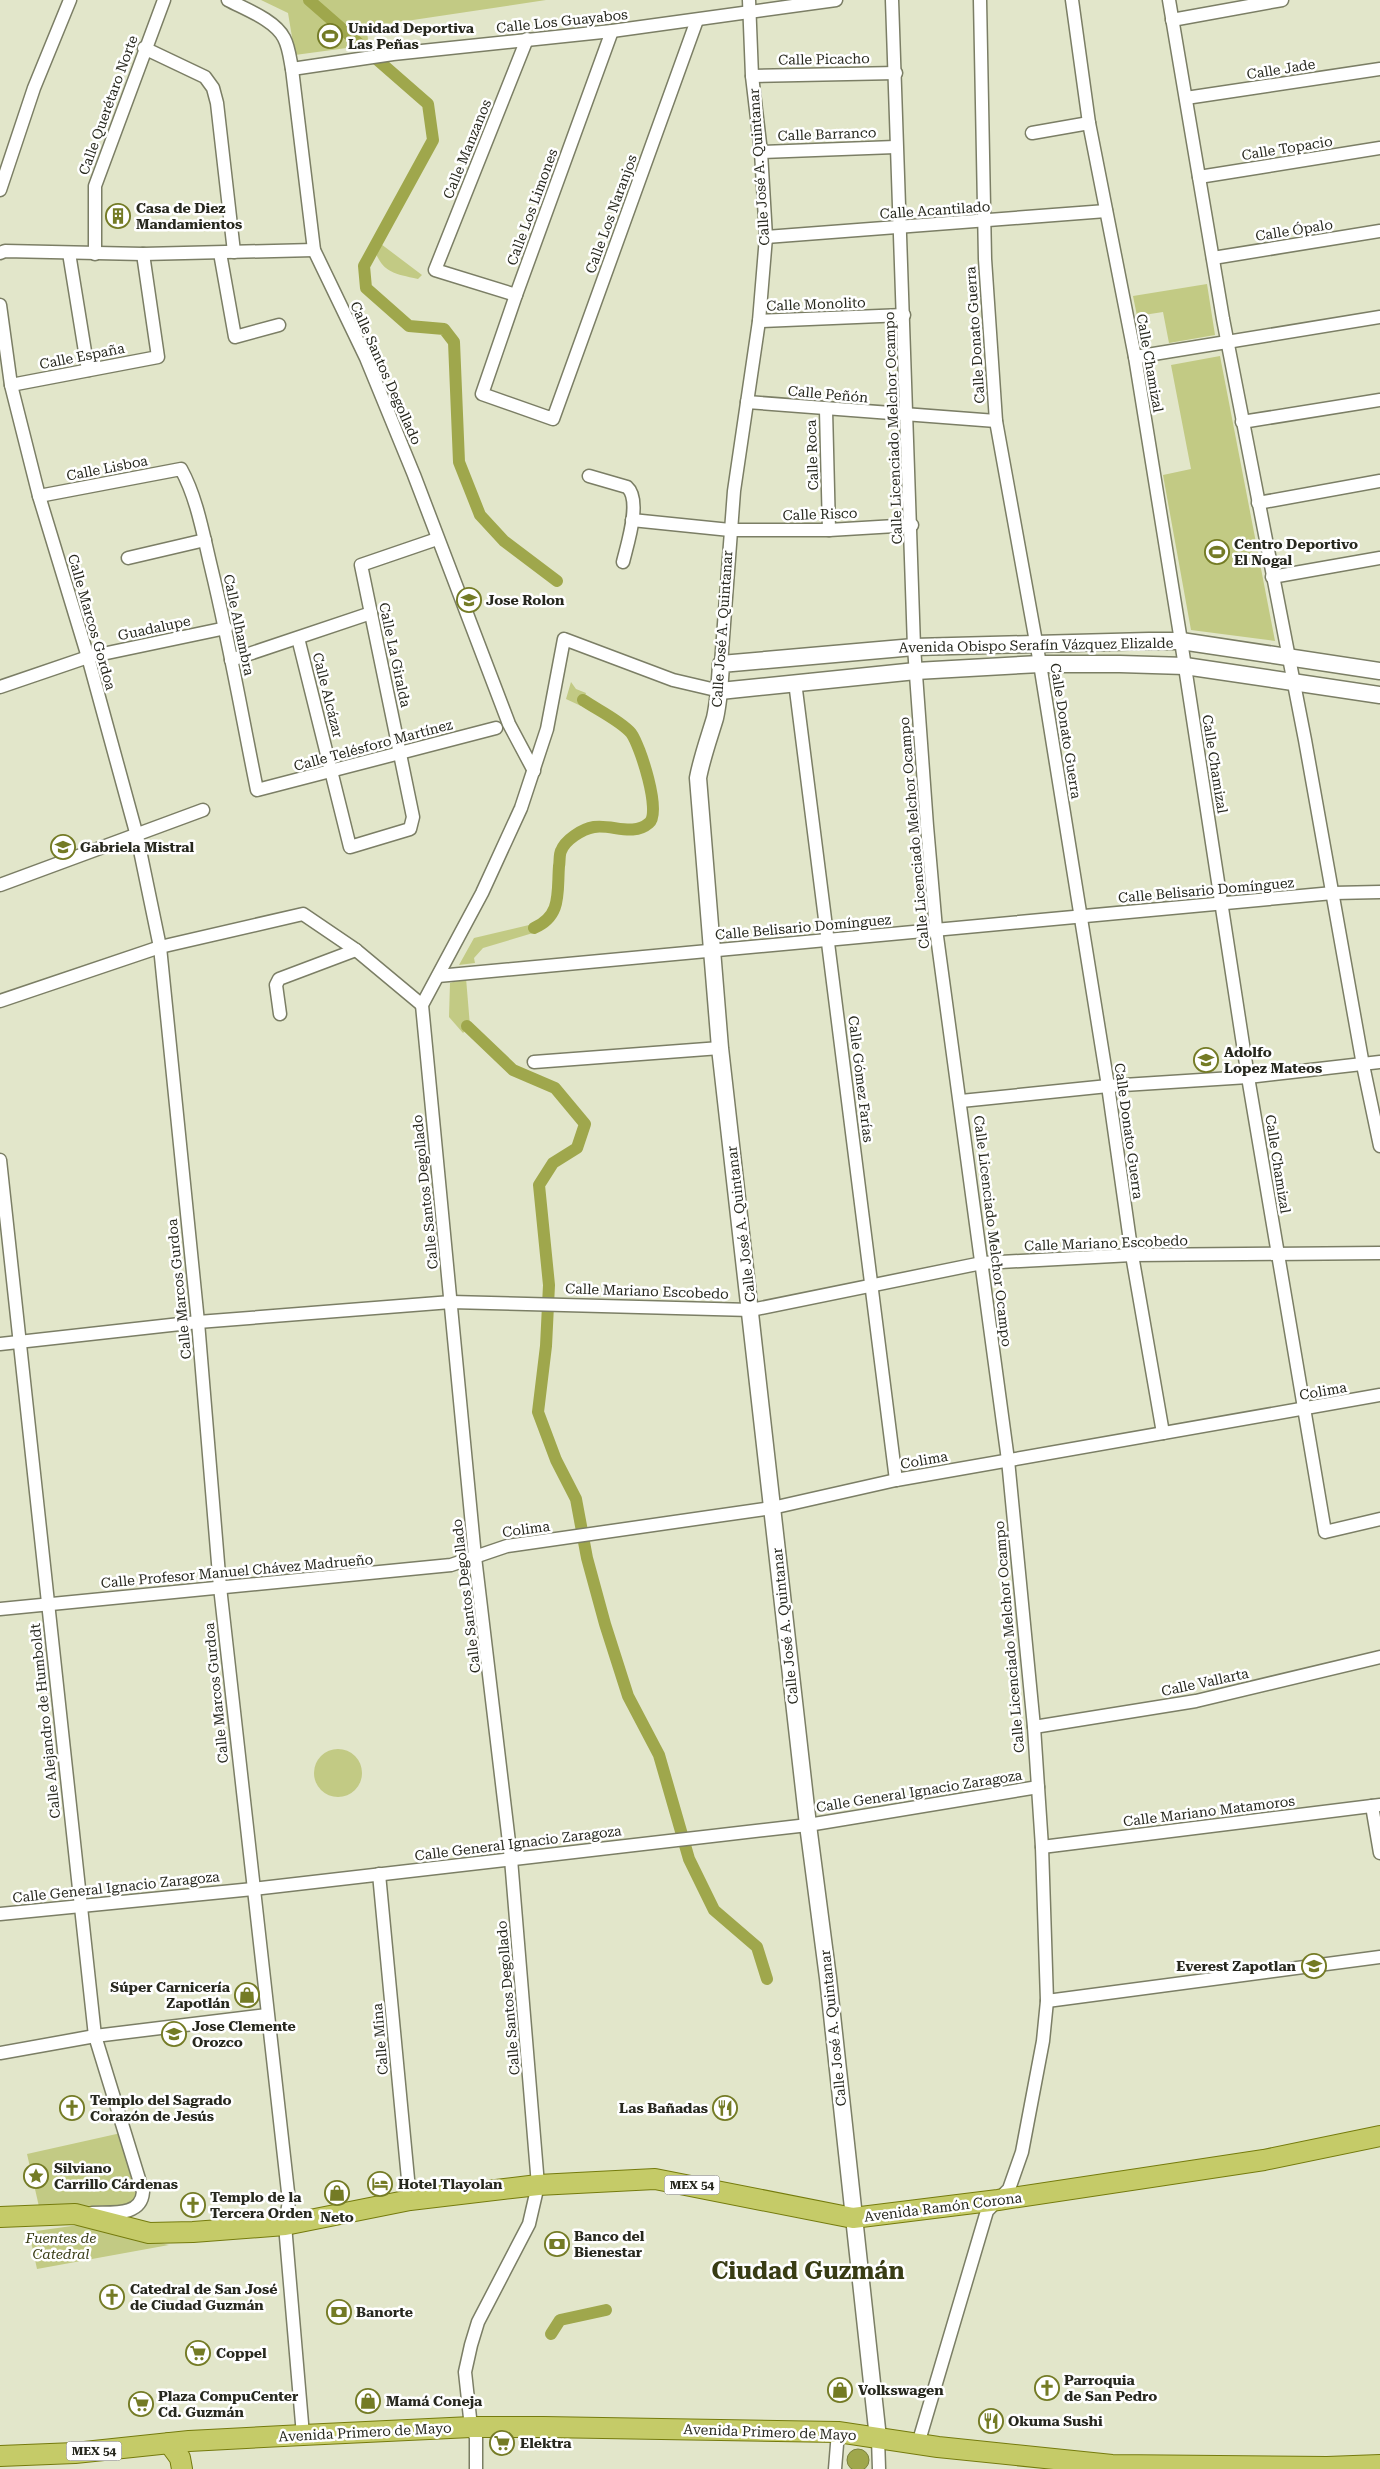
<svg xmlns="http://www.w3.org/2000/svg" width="1380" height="2469" viewBox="0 0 1380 2469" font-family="'Roboto Serif',serif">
<rect width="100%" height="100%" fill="#e2e6ca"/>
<g fill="#c2ca84">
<polygon points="261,0 546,0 366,27 369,45 295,55 288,13"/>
<path d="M377 241 422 275 418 279C392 273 383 273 373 247Z"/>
<polygon points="1207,284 1215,335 1169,343 1163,312 1137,316 1133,296"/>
<polygon points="1220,356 1275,641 1191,630 1163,475 1191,469 1171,365"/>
<polygon points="571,682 576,689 586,693 581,706 566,699"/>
<polygon points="529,925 533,933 483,948 474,958 475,963 459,965 474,938"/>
<polygon points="466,978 470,1026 463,1033 449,1017 450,983"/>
<circle cx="338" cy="1773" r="24"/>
<path d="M121 2133 137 2187C137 2198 134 2202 124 2206L40 2211 27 2154Z"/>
<polygon points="79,2225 169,2245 37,2269 29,2232"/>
</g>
<circle fill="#9fa74c" stroke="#7b813e" cx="858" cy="2460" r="11"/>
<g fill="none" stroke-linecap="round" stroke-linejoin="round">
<g stroke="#9fa74c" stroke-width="12">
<polyline points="309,0 428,104 433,140 364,266 366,288 409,326 444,329 454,342 459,462 480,515 504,541 557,581"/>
<path d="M534 928C562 916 557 893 559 866 560 862 559 855 561 851 565 840 582 829 594 827 612 824 633 837 649 823 662 813 640 745 631 733 621 721 596 709 583 700"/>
<polyline points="467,1026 513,1070 555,1088 585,1124 577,1148 553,1163 539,1185 549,1285 546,1346 538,1412 556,1460 576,1499 587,1558 605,1624 628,1696 659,1755 689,1859 714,1910 757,1947 767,1979"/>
<polyline points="551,2334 560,2320 606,2310"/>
</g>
<defs>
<g id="minor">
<path d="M228 0C245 9 275 20 284 38 289 47 290 59 292 69L314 250 366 358 414 475 509 724 534 771"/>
<polyline points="892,0 914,647 927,826 936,929 1008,1460 1034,1727 1042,1847 1047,2001 1043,2041 1022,2152 1009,2189 987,2211 918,2444"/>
<polyline points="980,0 985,259 996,421 1040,664 1108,1086 1132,1255 1163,1433"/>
<polyline points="1072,0 1089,123 1135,357 1181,641 1248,1077 1325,1532 1380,1519"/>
<polyline points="1169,0 1223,319 1305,740 1363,1065 1380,1146"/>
<polyline points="1172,20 1282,0"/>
<polyline points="612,31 516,295 482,394 553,419 697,20"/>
<polyline points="144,48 205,77 213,88 217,103 234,252"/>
<polyline points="292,69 393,54 612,31 836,0"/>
<polyline points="752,76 896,73"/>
<polyline points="1186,98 1380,69"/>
<polyline points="1032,133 1089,123"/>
<polyline points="761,152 895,147"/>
<polyline points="1199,177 1380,148"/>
<polyline points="0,190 34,88 70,0"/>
<polyline points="766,237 1106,211"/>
<polyline points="0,253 5,251 143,254 314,250"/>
<polyline points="69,253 88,370"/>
<polyline points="220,253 235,337 279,325"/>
<polyline points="95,254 95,186 164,0"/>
<polyline points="1213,258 1380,231"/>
<polyline points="516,295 435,270 527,39"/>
<polyline points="0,305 11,385 39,496 88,657 137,836 160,947 198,1322 220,1587 289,2201 285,2225 303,2435"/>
<polyline points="759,321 904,315"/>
<polyline points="1135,357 1380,317"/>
<polyline points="11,385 158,357 143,254"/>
<polyline points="747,402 996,421"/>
<polyline points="826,410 829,530"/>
<polyline points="1242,422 1380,400"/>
<path d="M589 476 627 487C642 500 627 545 623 562"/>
<path d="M39 496 181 469C197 498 203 534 211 567 229 641 242 716 257 790L496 728"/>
<polyline points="1258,503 1380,481"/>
<polyline points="632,520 730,530 829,530 912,525"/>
<polyline points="128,558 205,540"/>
<polyline points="1272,577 1380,558"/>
<polyline points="298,638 350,847 410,829 413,817 361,565 437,539"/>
<polyline points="231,660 371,613"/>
<polyline points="721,664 734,491 759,321 766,237 761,152 752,76 749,0"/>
<polyline points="795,682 896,1480"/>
<polyline points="0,687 88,657 226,628"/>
<polyline points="0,885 203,810"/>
<polyline points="438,976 1333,893 1380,892"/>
<polyline points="0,1001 160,947 303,914 356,950 422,1005"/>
<polyline points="280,1014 276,985 279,979 356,950"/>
<polyline points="534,1062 720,1048"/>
<polyline points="961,1101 1108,1086 1248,1077 1380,1062"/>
<path d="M0 1160 95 2036 143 2192C141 2217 111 2212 92 2213"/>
<polyline points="0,1344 198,1322 451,1302 751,1310 982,1263 1132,1255 1380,1253"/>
<polyline points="0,1609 451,1565 507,1546 772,1508 896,1480 1380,1395"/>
<polyline points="1034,1727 1196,1701 1380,1657"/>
<polyline points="1372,1806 1380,1853"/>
<polyline points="1042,1847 1380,1805"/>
<polyline points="379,1874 410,2200"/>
<polyline points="0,1914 253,1889 808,1825 1038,1787"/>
<polyline points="1047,2001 1380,1957"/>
<polyline points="0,2053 95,2036 267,2015"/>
<polyline points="878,2438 879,2469"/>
<polyline points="476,2469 476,2437 471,2427 465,2372 471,2345 478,2322 529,2224 538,2185 511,1859 475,1557 422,1005 482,893 521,808 547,729 564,639 673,680 720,691"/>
<polyline points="835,2469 838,2432"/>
</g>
<g id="tertiary">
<polyline points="720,691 916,671 1040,664 1120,664 1185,666 1380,695"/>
<path d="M878 2438 828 1978 808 1825 720 1048 698 778C702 757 709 738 715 718 719 700 720 682 721 664L914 647 1149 641H1181L1380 671"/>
</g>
<g id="primary">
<polyline points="0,2217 75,2214 149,2233 193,2232 285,2225 410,2200 538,2185 655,2179 853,2218 998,2200 1264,2160 1380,2136"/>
<polyline points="169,2443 180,2458 182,2469"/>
<polyline points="0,2456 75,2453 189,2441 303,2435 471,2427 544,2427 838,2432 938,2447 1112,2465 1327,2467 1380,2465"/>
</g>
</defs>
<use href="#minor" stroke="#7b7e65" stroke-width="15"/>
<use href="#tertiary" stroke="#7b7e65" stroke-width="19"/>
<use href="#primary" stroke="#757b0d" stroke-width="22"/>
<use href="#minor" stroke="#fff" stroke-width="12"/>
<use href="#tertiary" stroke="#fff" stroke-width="16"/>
<use href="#primary" stroke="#c5cb68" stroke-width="20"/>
</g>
<defs>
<symbol id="stadium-ring" viewBox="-11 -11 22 22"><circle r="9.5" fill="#fff" stroke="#747b25" stroke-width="1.5"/><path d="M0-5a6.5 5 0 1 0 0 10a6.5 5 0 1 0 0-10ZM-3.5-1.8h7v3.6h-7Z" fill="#747b25"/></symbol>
<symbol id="building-ring" viewBox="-11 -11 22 22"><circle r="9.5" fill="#fff" stroke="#747b25" stroke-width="1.5"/><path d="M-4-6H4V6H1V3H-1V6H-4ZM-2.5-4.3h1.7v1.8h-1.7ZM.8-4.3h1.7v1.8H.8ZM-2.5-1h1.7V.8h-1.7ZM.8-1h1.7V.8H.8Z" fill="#747b25"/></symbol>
<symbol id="school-ring" viewBox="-11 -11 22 22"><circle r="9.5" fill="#fff" stroke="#747b25" stroke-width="1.5"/><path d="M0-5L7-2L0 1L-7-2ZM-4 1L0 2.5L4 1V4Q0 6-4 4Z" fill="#747b25"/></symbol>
<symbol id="shop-ring" viewBox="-11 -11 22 22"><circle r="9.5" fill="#fff" stroke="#747b25" stroke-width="1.5"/><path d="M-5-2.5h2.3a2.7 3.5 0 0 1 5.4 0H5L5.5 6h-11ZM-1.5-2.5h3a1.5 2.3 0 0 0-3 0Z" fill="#747b25"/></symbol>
<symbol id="church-ring" viewBox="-11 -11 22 22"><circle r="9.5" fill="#fff" stroke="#747b25" stroke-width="1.5"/><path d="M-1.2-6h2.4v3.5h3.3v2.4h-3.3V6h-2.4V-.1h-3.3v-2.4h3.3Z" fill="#747b25"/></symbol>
<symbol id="restaurant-ring" viewBox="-11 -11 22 22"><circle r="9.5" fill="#fff" stroke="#747b25" stroke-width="1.5"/><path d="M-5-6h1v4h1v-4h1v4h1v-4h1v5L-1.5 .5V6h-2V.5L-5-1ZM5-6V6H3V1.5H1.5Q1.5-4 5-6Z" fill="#747b25"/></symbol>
<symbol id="sight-ring" viewBox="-11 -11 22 22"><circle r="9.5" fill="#fff" stroke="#747b25" stroke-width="1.5"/><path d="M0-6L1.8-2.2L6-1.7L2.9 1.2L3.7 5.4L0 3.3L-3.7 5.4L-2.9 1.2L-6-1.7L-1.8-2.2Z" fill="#747b25"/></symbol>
<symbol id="hotel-ring" viewBox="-11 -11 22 22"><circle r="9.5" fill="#fff" stroke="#747b25" stroke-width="1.5"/><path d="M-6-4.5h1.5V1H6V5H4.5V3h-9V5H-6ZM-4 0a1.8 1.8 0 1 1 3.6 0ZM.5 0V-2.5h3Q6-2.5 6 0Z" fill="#747b25"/></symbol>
<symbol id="bank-ring" viewBox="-11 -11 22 22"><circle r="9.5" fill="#fff" stroke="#747b25" stroke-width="1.5"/><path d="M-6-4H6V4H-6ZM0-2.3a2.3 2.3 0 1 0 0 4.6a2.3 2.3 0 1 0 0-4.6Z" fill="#747b25"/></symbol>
<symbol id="supermarket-ring" viewBox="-11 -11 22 22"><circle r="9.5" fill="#fff" stroke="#747b25" stroke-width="1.5"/><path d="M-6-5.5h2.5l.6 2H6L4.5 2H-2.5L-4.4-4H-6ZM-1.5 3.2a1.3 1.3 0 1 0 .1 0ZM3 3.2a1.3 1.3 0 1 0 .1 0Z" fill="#747b25"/></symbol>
</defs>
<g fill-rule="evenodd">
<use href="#stadium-ring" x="316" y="22" width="28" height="28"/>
<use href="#building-ring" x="104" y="202" width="28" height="28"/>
<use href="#stadium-ring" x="1203" y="538" width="28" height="28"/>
<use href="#school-ring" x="455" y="586" width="28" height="28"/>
<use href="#school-ring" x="49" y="833" width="28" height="28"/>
<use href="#school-ring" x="1192" y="1046" width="28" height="28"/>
<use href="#school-ring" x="1300" y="1952" width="28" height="28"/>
<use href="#shop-ring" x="233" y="1981" width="28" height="28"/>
<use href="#school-ring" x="160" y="2020" width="28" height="28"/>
<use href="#church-ring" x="58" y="2094" width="28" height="28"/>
<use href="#restaurant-ring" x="711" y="2094" width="28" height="28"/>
<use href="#sight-ring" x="22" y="2162" width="28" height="28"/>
<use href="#hotel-ring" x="366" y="2170" width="28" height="28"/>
<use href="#shop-ring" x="323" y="2179" width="28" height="28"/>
<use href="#church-ring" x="179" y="2191" width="28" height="28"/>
<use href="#bank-ring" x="543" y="2230" width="28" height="28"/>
<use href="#church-ring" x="98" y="2283" width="28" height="28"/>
<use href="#bank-ring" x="325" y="2298" width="28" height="28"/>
<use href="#supermarket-ring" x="184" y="2339" width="28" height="28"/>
<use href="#church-ring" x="1033" y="2374" width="28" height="28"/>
<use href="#shop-ring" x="826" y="2376" width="28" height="28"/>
<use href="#shop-ring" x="354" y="2387" width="28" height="28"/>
<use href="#supermarket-ring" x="127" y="2390" width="28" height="28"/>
<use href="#restaurant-ring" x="977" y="2407" width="28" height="28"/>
<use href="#supermarket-ring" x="488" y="2429" width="28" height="28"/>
</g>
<g text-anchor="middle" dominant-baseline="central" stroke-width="5" stroke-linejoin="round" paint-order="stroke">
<g fill="#fff" stroke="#686862" stroke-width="1">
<rect x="664.5" y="2175.5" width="55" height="19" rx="4"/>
<rect x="66.5" y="2441.5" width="55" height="19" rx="4"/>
</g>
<g font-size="12" font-weight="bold" fill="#27281e">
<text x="692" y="2185">MEX 54</text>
<text x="94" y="2451">MEX 54</text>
</g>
<g font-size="14" fill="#27281e" stroke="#fff">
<text transform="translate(562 21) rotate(-6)">Calle Los Guayabos</text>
<text transform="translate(824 59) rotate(-1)">Calle Picacho</text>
<text transform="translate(1281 69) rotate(-9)">Calle Jade</text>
<text transform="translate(108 105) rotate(-70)">Calle Querétaro Norte</text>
<text transform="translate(827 134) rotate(-2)">Calle Barranco</text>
<text transform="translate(1287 148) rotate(-9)">Calle Topacio</text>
<text transform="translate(467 149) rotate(-68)">Calle Manzanos</text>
<text transform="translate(759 167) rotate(-94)">Calle José A. Quintanar</text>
<text transform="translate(532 207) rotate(-70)">Calle Los Limones</text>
<text transform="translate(935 210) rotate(-4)">Calle Acantilado</text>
<text transform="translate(611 214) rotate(-70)">Calle Los Naranjos</text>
<text transform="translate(1294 230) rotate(-9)">Calle Ópalo</text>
<text transform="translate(816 304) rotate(-2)">Calle Monolito</text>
<text transform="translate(975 335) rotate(-94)">Calle Donato Guerra</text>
<text transform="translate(82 356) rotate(-11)">Calle España</text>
<text transform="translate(1150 363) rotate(80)">Calle Chamizal</text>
<text transform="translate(386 373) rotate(66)">Calle Santos Degollado</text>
<text transform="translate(828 394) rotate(5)">Calle Peñón</text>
<text transform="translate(893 428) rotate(-92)">Calle Licenciado Melchor Ocampo</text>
<text transform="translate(812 455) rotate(-92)">Calle Roca</text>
<text transform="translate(107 468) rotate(-11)">Calle Lisboa</text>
<text transform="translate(820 514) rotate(-2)">Calle Risco</text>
<text transform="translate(92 622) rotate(74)">Calle Marcos Gordoa</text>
<text transform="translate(239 625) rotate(78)">Calle Alhambra</text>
<text transform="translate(154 628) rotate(-12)">Guadalupe</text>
<text transform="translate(722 629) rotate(-86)">Calle José A. Quintanar</text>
<text transform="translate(1036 645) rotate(-1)">Avenida Obispo Serafín Vázquez Elizalde</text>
<text transform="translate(395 655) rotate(78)">Calle La Giralda</text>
<text transform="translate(328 695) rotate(76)">Calle Alcázar</text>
<text transform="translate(1066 731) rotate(81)">Calle Donato Guerra</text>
<text transform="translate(373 745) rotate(-15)">Calle Telésforo Martínez</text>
<text transform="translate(1215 764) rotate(81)">Calle Chamizal</text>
<text transform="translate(914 833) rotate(-95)">Calle Licenciado Melchor Ocampo</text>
<text transform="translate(1206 890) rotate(-5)">Calle Belisario Domínguez</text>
<text transform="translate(803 927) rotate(-5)">Calle Belisario Domínguez</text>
<text transform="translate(861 1079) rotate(83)">Calle Gómez Farías</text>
<text transform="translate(1129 1131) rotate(82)">Calle Donato Guerra</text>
<text transform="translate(1278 1164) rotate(81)">Calle Chamizal</text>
<text transform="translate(425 1192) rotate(-96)">Calle Santos Degollado</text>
<text transform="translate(741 1224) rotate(-97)">Calle José A. Quintanar</text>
<text transform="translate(993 1231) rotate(83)">Calle Licenciado Melchor Ocampo</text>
<text transform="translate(1106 1243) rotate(-2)">Calle Mariano Escobedo</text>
<text transform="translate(179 1289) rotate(-96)">Calle Marcos Gurdoa</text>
<text transform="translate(647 1291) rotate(2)">Calle Mariano Escobedo</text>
<text transform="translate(1323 1391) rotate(-10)">Colima</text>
<text transform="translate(924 1460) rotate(-10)">Colima</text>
<text transform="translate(526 1529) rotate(-8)">Colima</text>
<text transform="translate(237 1571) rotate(-5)">Calle Profesor Manuel Chávez Madrueño</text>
<text transform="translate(466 1596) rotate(-97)">Calle Santos Degollado</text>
<text transform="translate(785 1626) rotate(-96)">Calle José A. Quintanar</text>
<text transform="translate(1009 1637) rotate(-95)">Calle Licenciado Melchor Ocampo</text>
<text transform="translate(1205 1682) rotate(-12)">Calle Vallarta</text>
<text transform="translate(216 1693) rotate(-96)">Calle Marcos Gurdoa</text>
<text transform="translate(45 1721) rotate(-96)">Calle Alejandro de Humboldt</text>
<text transform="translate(919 1791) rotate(-9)">Calle General Ignacio Zaragoza</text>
<text transform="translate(1209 1811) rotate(-7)">Calle Mariano Matamoros</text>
<text transform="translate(518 1843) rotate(-7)">Calle General Ignacio Zaragoza</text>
<text transform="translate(116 1887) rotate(-6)">Calle General Ignacio Zaragoza</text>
<text transform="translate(508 1998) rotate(-95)">Calle Santos Degollado</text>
<text transform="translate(833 2028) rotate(-96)">Calle José A. Quintanar</text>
<text transform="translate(380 2039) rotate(-95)">Calle Mina</text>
<text transform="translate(943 2207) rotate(-7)">Avenida Ramón Corona</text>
<text transform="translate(365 2432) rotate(-3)">Avenida Primero de Mayo</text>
<text transform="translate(770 2432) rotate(2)">Avenida Primero de Mayo</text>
</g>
<g font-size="14" font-weight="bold" fill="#27281e" stroke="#fff" text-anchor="start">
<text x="348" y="28">Unidad Deportiva<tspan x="348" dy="16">Las Peñas</tspan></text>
<text x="136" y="208">Casa de Diez<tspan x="136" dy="16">Mandamientos</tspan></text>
<text x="1234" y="544">Centro Deportivo<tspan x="1234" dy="16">El Nogal</tspan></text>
<text x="486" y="600">Jose Rolon</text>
<text x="80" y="847">Gabriela Mistral</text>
<text x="1224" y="1052">Adolfo<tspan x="1224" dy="16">Lopez Mateos</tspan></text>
<text x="1296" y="1966" text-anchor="end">Everest Zapotlan</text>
<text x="230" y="1987" text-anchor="end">Súper Carnicería<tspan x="230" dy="16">Zapotlán</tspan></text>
<text x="192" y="2026">Jose Clemente<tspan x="192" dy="16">Orozco</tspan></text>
<text x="90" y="2100">Templo del Sagrado<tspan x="90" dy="16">Corazón de Jesús</tspan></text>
<text x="708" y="2108" text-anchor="end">Las Bañadas</text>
<text x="54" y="2168">Silviano<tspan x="54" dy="16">Carrillo Cárdenas</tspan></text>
<text x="398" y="2184">Hotel Tlayolan</text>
<text x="210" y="2197">Templo de la<tspan x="210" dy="16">Tercera Orden</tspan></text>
<text x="337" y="2217" text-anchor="middle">Neto</text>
<text x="574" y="2236">Banco del<tspan x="574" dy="16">Bienestar</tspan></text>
<text x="130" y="2289">Catedral de San José<tspan x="130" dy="16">de Ciudad Guzmán</tspan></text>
<text x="356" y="2312">Banorte</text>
<text x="216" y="2353">Coppel</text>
<text x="1064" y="2380">Parroquia<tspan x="1064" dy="16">de San Pedro</tspan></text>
<text x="858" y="2390">Volkswagen</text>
<text x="158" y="2396">Plaza CompuCenter<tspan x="158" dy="16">Cd. Guzmán</tspan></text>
<text x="386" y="2401">Mamá Coneja</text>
<text x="1008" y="2421">Okuma Sushi</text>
<text x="520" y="2443">Elektra</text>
</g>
<g font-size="14" font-style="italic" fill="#393d16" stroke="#fff">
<text x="61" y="2238">Fuentes de<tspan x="61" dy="16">Catedral</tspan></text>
</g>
<g font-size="24" font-weight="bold" fill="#383c14" stroke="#fff">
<text x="808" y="2271">Ciudad Guzmán</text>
</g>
</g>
</svg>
